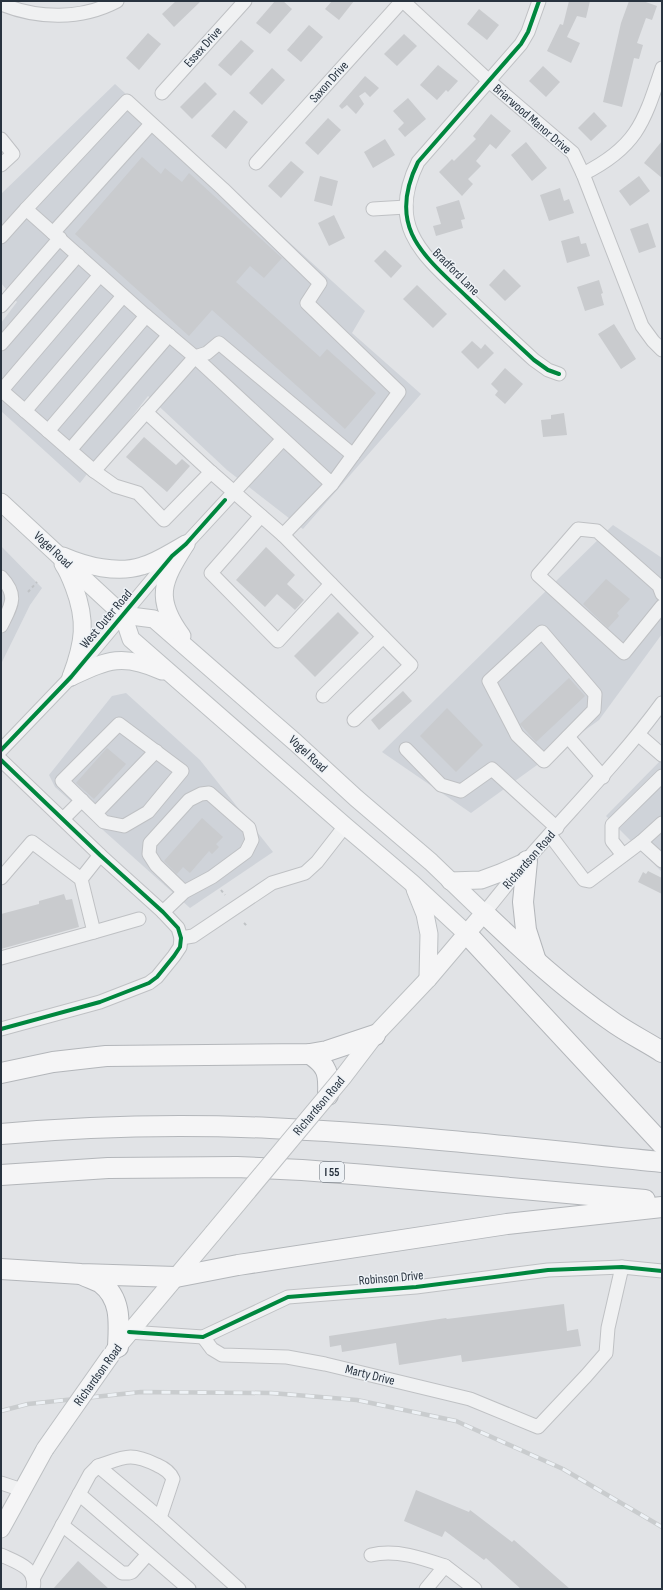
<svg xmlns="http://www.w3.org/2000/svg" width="663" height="1590" viewBox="0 0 663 1590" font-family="'Sofia Sans Condensed',sans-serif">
<rect width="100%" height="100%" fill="#e1e3e6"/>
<g fill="#cfd3d9">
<polygon points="115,84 365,311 352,333 421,394 303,529 227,470 148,396 80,483 1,411 1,323 17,302 1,283 1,194"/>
<polygon points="613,525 662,558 662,634 599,720 471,813 382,752"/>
<polygon points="1,546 42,588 30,605 1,664"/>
<polygon points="126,693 200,760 273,852 190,908 55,787 49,775 112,696"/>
<polygon points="662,759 662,872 606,816"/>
</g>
<g fill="#c9cbce">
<polygon points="176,1 201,1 174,27 162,14"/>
<polygon points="275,1 283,1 292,9 270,34 256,23"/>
<polygon points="332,1 354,1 339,20 325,9"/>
<polygon points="569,1 590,1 586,18 577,16 567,37 580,43 571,63 547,51 560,24 563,25"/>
<polygon points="629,1 643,1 657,6 652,20 646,18 637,43 643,45 639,59 634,58 622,107 603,102 621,23"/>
<polygon points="479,9 499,25 487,40 467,24"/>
<polygon points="309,25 323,37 301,62 287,50"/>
<polygon points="148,33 161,44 139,70 126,58"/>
<polygon points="404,34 417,46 397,66 384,54"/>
<polygon points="241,40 254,51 231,76 218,65"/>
<polygon points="438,65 458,81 448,92 446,90 437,100 420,85"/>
<polygon points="543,66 560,82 546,97 529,81"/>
<polygon points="272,68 285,80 262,105 249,93"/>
<polygon points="365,76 379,88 370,97 365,92 359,96 364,104 356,114 347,105 342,109 339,106"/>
<polygon points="205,82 217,94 192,119 180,107"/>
<polygon points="408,98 426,119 405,137 398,129 404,123 393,111"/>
<polygon points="234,110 248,122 226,149 211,136"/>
<polygon points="594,112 607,126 591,141 578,128"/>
<polygon points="491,114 511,131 496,149 490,144 476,161 481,166 468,179 473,184 462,196 439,172 452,159 454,161 476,139 473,136"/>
<polygon points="328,118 341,130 318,155 305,143"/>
<polygon points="385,139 395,155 373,168 364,152"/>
<polygon points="662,141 662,178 644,163"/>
<polygon points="526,142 547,168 532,181 511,155"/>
<polygon points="142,157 161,174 165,168 182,182 189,173 282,258 264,278 250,266 236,282 320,357 327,349 376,393 345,429 212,310 189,336 75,234"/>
<polygon points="291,161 304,172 281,198 268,186"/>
<polygon points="320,176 338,181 332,206 314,201"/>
<polygon points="639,176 650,191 630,206 619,191"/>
<polygon points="560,188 564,201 569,199 574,213 549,221 540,195"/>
<polygon points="459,200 465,219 461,220 463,228 436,236 433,226 441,224 436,207"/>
<polygon points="334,215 345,238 329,246 318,223"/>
<polygon points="648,223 656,247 639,253 630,229"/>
<polygon points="579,236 581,244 586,243 590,256 567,263 561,241"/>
<polygon points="385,250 402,266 391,278 374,261"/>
<polygon points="504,269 521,286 505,301 489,285"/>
<polygon points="599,280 603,293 601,294 604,305 585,311 577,287"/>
<polygon points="417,285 447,314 433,328 403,299"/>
<polygon points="614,324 636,359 621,369 598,334"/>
<polygon points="472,341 481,349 485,344 494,353 478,369 461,352"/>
<polygon points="505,368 523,384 505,404 495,395 498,391 491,384"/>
<polygon points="564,413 567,435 543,437 541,420 551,419 551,415"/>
<polygon points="144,437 176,465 182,459 190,466 167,492 126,457"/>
<polygon points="266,547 295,575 287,584 304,600 295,610 277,594 265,607 236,580"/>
<polygon points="606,579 630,599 617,613 619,616 608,628 583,604"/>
<polygon points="338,612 359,633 315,677 294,656"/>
<polygon points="569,678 585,696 536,742 520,724"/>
<polygon points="403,691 412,701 379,730 371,720"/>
<polygon points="447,708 483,745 456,772 420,736"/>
<polygon points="107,748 126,764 94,799 76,783"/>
<polygon points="202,818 223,837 216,844 219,847 212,854 209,851 190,873 183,867 177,874 164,861"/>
<polygon points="648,871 662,878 662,894 638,882 643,872 646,874"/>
<polygon points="64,894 66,900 72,899 79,927 1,949 1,914 39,904 39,901"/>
<polygon points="564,1304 567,1331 578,1329 581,1346 462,1362 461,1355 399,1365 396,1343 342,1352 341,1345 330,1347 329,1336 446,1318 447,1319"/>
<polygon points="416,1490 469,1512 470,1510 512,1542 514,1540 570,1589 521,1589 486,1558 484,1560 445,1531 442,1537 404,1521"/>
<polygon points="78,1561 109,1589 53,1589"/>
</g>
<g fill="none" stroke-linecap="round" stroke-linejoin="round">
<defs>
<g id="minor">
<polyline points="403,1 489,81 573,153 583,174 642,326 653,341 662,350"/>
<path d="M539 1 528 32 521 44 418 162C386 227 423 255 467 297 489 318 511 339 534 360L548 370 559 374"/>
<path d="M1 4C38 19 81 20 117 1"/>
<polyline points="162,93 245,1"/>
<polygon points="127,101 223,189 320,283 307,303 399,392 332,484 195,357 144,314 26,209"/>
<polyline points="1,139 13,154 1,165"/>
<polyline points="256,163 402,1"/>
<path d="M583 174C637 147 644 122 662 68"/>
<polyline points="373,209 406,207"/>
<polyline points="53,233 151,124"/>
<polyline points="1,237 26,209"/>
<polyline points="1,306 60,238"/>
<polyline points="1,344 78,255"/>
<polyline points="1,390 94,471 195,357 207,353 219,343 353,455"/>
<polyline points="2,390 100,275"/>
<polyline points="25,411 123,296"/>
<polyline points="146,412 211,472"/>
<polyline points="48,431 146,316"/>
<polyline points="70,450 169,335"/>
<polyline points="94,471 115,486 138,493 164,520 211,472 283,535"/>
<polyline points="332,484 283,535 411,665 354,720"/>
<polyline points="261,516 211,573 278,641 331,584"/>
<path d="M1 577C19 596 11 606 1 626"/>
<polyline points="662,594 659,586 597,531 578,529 538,575 624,653 662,606"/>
<polygon points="542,632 595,694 594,710 544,761 517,735 489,681"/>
<polyline points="323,696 383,637"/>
<polygon points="119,724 182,771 148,812 124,826 104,822 62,781"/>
<polyline points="639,735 662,755"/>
<polyline points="568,737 603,777"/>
<polyline points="406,749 441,785 461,791 492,769 557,828"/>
<polyline points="1,750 71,677 172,556 186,544 283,439"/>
<polyline points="1,760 100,855 163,912 178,928 181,938 180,947 174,956 157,977 149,983 100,1002 1,1029"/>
<polyline points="96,813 156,751"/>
<polyline points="63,819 82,800"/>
<polyline points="550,835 584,880 589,881 641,842 662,861"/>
<polyline points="641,842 662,823"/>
<polyline points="623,855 612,841 612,825 662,776"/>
<polyline points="1,878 32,842 81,879 94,932 139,919"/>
<polyline points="81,879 100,855"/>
<polyline points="163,912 184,892 212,877 246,852 252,840 249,828 209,793 201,794 189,800 150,843 149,854 156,865 184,892"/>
<path d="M484 913C498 896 512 878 526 861 572 808 621 759 662 703"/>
<polyline points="181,938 193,936 272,883 305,873 317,862 345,826"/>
<polyline points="1,958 94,932"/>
<polyline points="129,1332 203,1337 288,1297 416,1287 548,1270 622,1267 662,1271"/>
<polyline points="203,1337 212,1349 222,1355 287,1357 325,1364 470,1399 538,1427 586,1376 606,1353 608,1328 622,1267"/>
<path d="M98 1466C125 1457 130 1452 157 1465 164 1468 170 1472 173 1479L160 1518"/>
<polyline points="1,1483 22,1490"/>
<polyline points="79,1494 189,1589"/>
<polyline points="62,1525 122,1573 129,1573 132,1572 148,1554"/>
<path d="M1 1555C16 1562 38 1568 33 1589"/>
<path d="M371 1555C396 1549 422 1558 445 1566"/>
<polyline points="33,1579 90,1474 98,1466 160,1518 239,1589"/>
<polyline points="426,1589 445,1566 475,1589"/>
</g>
<g id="major">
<polyline points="1,502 123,615 131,639 345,826 412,883 467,934"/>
<path d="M63 556C86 566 117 574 142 566 157 562 171 552 186 544"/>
<path d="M63 564C68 571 71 579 74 587 87 621 84 643 71 677"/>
<polyline points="123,615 154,619 295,742 356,798 431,862 484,913 428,979 375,1035 343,1077"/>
<path d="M182 636C154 598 162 582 186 544"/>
<path d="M71 677C108 660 122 653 162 671"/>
<polyline points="450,881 481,880 500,873 527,861"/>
<polyline points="415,889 425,914 429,934 428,979"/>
<polyline points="114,1351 213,1233"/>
<polyline points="1,1529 45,1449"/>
</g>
<g id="highway">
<polyline points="527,861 523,902 526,930 536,961"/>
<path d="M484 913C524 951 564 988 610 1020 626 1032 645 1041 662 1052"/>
<polyline points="467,934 662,1144"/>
<path d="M310 1054C328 1066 329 1074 328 1095"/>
<polyline points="1,1073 53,1062 106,1056 310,1054 327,1051 375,1035"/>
<path d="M1 1134C90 1126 181 1124 270 1128 401 1134 532 1149 662 1162"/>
<polyline points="1,1175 108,1168 237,1167 302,1170 366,1175 645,1200"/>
<polyline points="1,1269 81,1274 176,1277 238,1265 507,1224 662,1207"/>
<path d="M83 1275C89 1278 96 1280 101 1283 122 1299 119 1324 118 1347"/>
</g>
</defs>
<use href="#minor" stroke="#bfc1c4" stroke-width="15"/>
<use href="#major" stroke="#bdc0c3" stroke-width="19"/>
<use href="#highway" stroke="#b3b6ba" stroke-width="22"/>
<g stroke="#bfc2c5" stroke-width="2" stroke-dasharray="3 3" stroke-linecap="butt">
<polyline points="28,592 37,582"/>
<polyline points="221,890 225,895"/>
<polyline points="244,923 247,926"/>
</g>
<use href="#minor" stroke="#f0f1f2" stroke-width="13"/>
<use href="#major" stroke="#f5f5f6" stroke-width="17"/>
<use href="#highway" stroke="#f5f5f6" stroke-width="20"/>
<defs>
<polyline id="rail" points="1,1411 28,1404 141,1392 271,1393 357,1400 456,1421 563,1469 662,1527"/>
</defs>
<use href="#rail" stroke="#c9ccce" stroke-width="4.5"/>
<use href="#rail" stroke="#eef2f6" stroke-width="3" stroke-dasharray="9" stroke-linecap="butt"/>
<defs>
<g id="major-bridge">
<polyline points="213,1233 343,1077"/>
<polyline points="45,1449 111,1355"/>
</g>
</defs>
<use href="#major-bridge" stroke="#bdc0c3" stroke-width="19" stroke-linecap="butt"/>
<use href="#major-bridge" stroke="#f5f5f6" stroke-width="17"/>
<defs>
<g id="cycleway">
<path d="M539 1 528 32 521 44 418 162C386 227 423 255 467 297 489 318 511 339 534 360L548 370 559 374"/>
<polyline points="1,750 71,677 172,556 186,544 225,500"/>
<polyline points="1,760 100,855 163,912 178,928 181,938 180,947 174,956 157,977 149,983 100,1002 1,1029"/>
<polyline points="129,1332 203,1337 288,1297 416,1287 548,1270 622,1267 662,1271"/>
</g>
</defs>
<use href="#cycleway" stroke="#eef2f6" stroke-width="6"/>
<use href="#cycleway" stroke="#00873e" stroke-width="4"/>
</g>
<g text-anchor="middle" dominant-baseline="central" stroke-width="3" stroke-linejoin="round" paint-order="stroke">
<rect fill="#eef2f6" stroke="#636c76" stroke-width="1" x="320" y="1162" width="24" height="20" rx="3"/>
<g font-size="12" font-weight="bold" fill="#28333f">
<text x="332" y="1172">I 55</text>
</g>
<g font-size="13" fill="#28333f" stroke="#eef2f6">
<text transform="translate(203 47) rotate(-48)">Essex Drive</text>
<text transform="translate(329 82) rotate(-48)">Saxon Drive</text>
<text transform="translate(532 119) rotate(41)">Briarwood Manor Drive</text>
<text transform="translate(456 272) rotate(45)">Bradford Lane</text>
<text transform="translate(53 550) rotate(43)">Vogel Road</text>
<text transform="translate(106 619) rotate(-50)">West Outer Road</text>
<text transform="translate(308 754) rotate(43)">Vogel Road</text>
<text transform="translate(529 860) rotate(-49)">Richardson Road</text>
<text transform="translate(319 1106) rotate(-50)">Richardson Road</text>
<text transform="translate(391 1278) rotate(-5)">Robinson Drive</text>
<text transform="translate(98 1375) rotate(-54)">Richardson Road</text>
<text transform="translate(370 1375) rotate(14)">Marty Drive</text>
</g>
</g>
<rect width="663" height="1590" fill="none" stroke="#28333f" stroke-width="4"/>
</svg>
